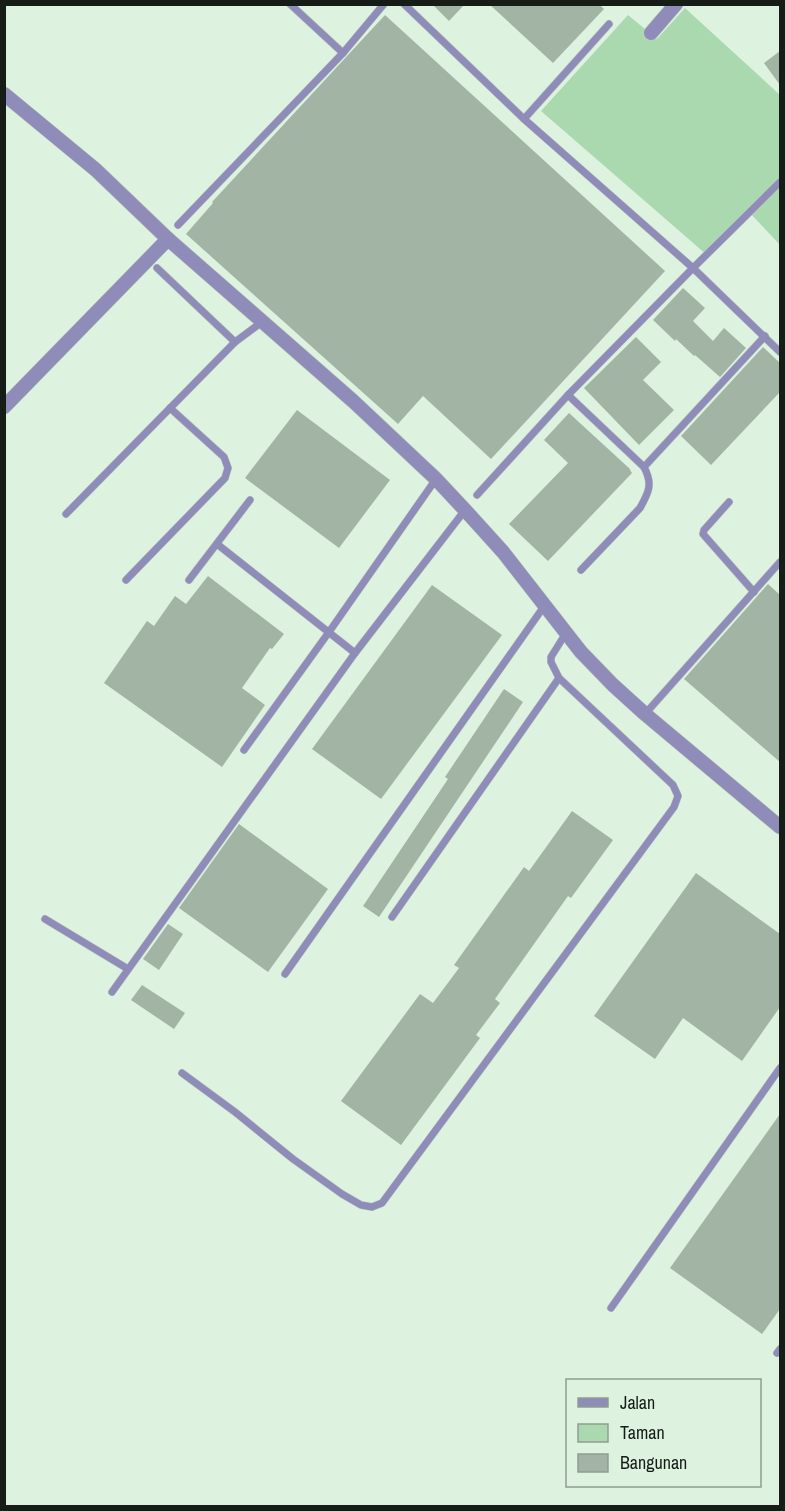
<svg xmlns="http://www.w3.org/2000/svg" width="785" height="1511" viewBox="0 0 785 1511" font-family="'Archivo Narrow',sans-serif">
<rect width="100%" height="100%" fill="#def2e0"/>
<polygon fill="#aad9b0" points="685,8 780,95 780,245 750,213 707,255 541,111 628,15 657,39"/>
<g fill="#a2b5a4">
<polygon points="432,4 465,4 449,21"/>
<polygon points="489,4 599,4 604,9 553,63"/>
<polygon points="385,15 665,271 491,459 423,396 398,424 186,234 213,203 212,202"/>
<polygon points="780,51 780,85 764,63"/>
<polygon points="683,288 705,308 693,321 713,341 724,328 746,348 720,377 695,355 694,356 676,339 675,341 653,320"/>
<polygon points="636,337 661,362 643,380 674,410 639,445 584,388"/>
<polygon points="763,347 780,363 780,392 711,465 681,436"/>
<polygon points="297,410 390,480 339,548 245,478"/>
<polygon points="569,413 630,469 630,470 632,473 548,561 509,524 568,463 544,440"/>
<polygon points="208,576 284,634 272,649 270,648 242,688 265,705 222,767 104,683 147,621 154,626 175,596 186,604"/>
<polygon points="768,584 780,595 780,762 684,679"/>
<polygon points="432,585 502,635 381,799 312,749"/>
<polygon points="504,689 523,702 379,917 363,906 448,779 445,777"/>
<polygon points="572,811 613,840 571,898 568,896 495,999 500,1003 476,1035 480,1038 401,1145 341,1101 420,994 433,1003 459,968 454,965 524,867 529,871"/>
<polygon points="239,824 328,889 268,972 179,908"/>
<polygon points="696,873 780,934 780,1007 742,1061 683,1018 655,1059 594,1016"/>
<polygon points="168,924 183,934 159,970 143,959"/>
<polygon points="142,985 185,1013 174,1029 131,1000"/>
<polygon points="780,1114 780,1309 762,1334 670,1268"/>
</g>
<g fill="none" stroke-linecap="round" stroke-linejoin="round">
<defs>
<g id="service">
<polyline points="290,4 343,53"/>
<polyline points="404,4 524,119 693,268 780,352"/>
<polyline points="524,119 609,24"/>
<polyline points="178,225 343,53 384,4"/>
<polyline points="157,268 235,342"/>
<polyline points="568,395 644,467 765,336"/>
<polyline points="477,495 568,395 693,268 780,182"/>
<polyline points="729,502 704,530 703,534 754,592"/>
<polyline points="66,514 235,342 262,322"/>
<polyline points="217,544 355,653"/>
<path d="M581 570 640 508C649 492 653 484 644 467"/>
<polyline points="126,580 225,478 228,468 224,457 170,408"/>
<polyline points="189,580 250,500"/>
<polyline points="645,714 780,562"/>
<polyline points="244,750 329,632 436,479"/>
<polyline points="392,917 559,678"/>
<polyline points="45,919 128,969"/>
<polyline points="285,974 545,605"/>
<polyline points="112,992 355,653 465,510"/>
<polyline points="182,1073 235,1112 293,1159 342,1194 361,1205 372,1207 382,1203 674,807 678,796 673,785 559,678 551,662 551,657 566,633"/>
<polyline points="611,1308 780,1068"/>
<polyline points="777,1353 780,1349"/>
</g>
<g id="minor">
<polyline points="651,33 676,4"/>
<polyline points="4,94 96,170 168,239 353,401 436,479 465,510 503,552 581,652 613,685 645,714 780,827"/>
<polyline points="4,407 168,239"/>
</g>
</defs>
<use href="#service" stroke="#baccbc" stroke-width="8"/>
<use href="#minor" stroke="#baccbc" stroke-width="15"/>
<use href="#service" stroke="#908cb9" stroke-width="7"/>
<use href="#minor" stroke="#908cb9" stroke-width="14"/>
</g>
<rect width="785" height="1511" fill="none" stroke="#161d17" stroke-width="12"/>
<rect x="566" y="1379" width="195" height="108" fill="#def2e0" stroke="#8e9d90" stroke-width="1.5"/>
<rect x="578" y="1398" width="30" height="9" fill="#908cb9" stroke="#8e9d90" stroke-width="1.5"/>
<text x="620" y="1409" font-size="18" fill="#161d17">Jalan</text>
<rect x="578" y="1424" width="30" height="18" fill="#aad9b0" stroke="#8e9d90" stroke-width="1.5"/>
<text x="620" y="1439" font-size="18" fill="#161d17">Taman</text>
<rect x="578" y="1454" width="30" height="18" fill="#a2b5a4" stroke="#8e9d90" stroke-width="1.5"/>
<text x="620" y="1469" font-size="18" fill="#161d17">Bangunan</text>
</svg>
